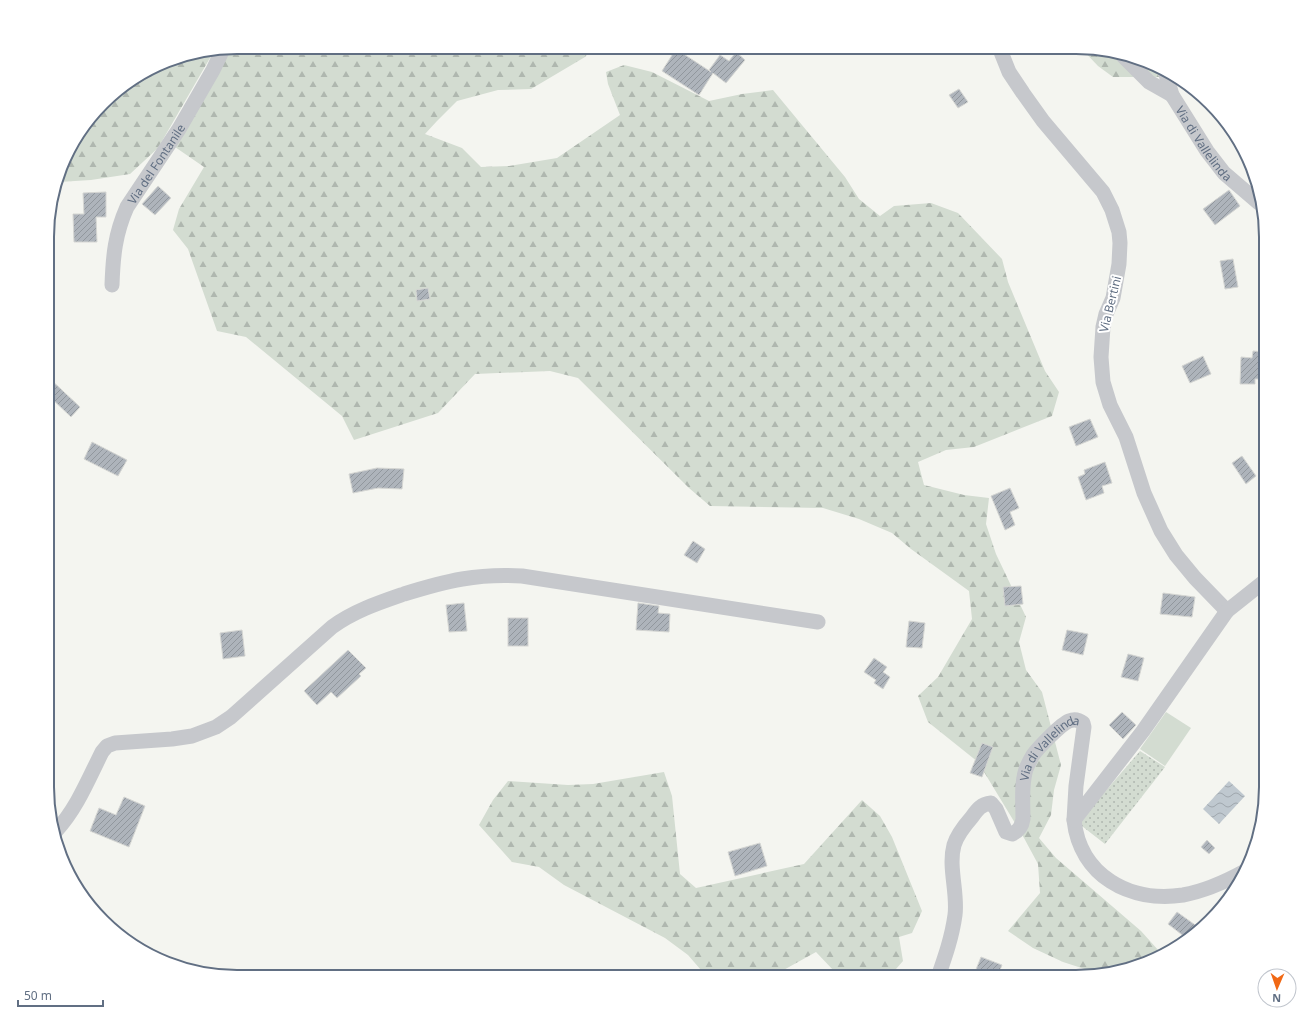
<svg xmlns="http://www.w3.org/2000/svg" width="1313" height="1024" viewBox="0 0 1313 1024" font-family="'Noto Sans',sans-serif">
<defs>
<pattern id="green-dots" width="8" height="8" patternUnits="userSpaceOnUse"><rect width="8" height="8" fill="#d3dcd1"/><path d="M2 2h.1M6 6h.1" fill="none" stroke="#afb7af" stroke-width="1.8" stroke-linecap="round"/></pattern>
<pattern id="forest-firs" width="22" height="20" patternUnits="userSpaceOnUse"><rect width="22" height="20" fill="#d3dcd1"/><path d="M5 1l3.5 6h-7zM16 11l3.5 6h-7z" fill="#afb7af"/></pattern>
<pattern id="water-waves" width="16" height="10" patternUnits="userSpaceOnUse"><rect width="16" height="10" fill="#bfc8cf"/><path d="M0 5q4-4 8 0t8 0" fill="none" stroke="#9fa7ad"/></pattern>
<pattern id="building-hatch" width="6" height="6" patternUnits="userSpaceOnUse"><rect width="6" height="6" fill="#aeb4bb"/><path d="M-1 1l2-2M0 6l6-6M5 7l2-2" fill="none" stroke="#91979d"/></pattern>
</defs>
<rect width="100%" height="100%" fill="#f4f5f0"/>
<polygon fill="url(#green-dots)" points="1140,751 1165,767 1105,844 1078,823"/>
<g fill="url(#forest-firs)">
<polygon points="237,47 593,47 585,57 531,89 498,90 457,101 437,121 425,134 462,148 481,167 509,166 557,158 620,115 608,84 606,72 624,65 652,72 709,101 742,94 773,90 845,177 859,199 880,216 894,206 931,203 958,213 1002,259 1008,282 1045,371 1059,392 1052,416 974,447 946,450 918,462 924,485 964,495 989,498 986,524 996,554 1026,617 1019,642 1026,670 1042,692 1061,765 1054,790 1051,815 1039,838 1056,858 1141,931 1159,951 1160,954 1149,962 1097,973 1063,962 1033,948 1008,931 1040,893 1038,864 1024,838 978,762 928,722 918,696 938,677 972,619 969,591 911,549 892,533 859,519 823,508 710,506 689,488 578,378 550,371 475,374 438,413 354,440 342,416 246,337 217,331 188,249 173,230 179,209 204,167 175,147 227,49"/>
<polygon points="1080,47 1088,47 1149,62 1156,66 1159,77 1113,77 1098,66"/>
<polygon points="214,51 158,148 130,174 91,180 59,182 72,142 99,110 102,110 115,92 176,57"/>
<polygon points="664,772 672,796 680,874 696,888 804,864 862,800 880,816 892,837 922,911 912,933 899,937 903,961 889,977 863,977 834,971 816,952 771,977 707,977 688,955 665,938 564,885 539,867 512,862 479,825 493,800 508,781 568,785 593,784"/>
</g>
<polygon fill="#d3dcd1" points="1166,712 1191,728 1165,766 1140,749"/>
<polygon fill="url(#water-waves)" points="1229,781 1245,796 1219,824 1203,809"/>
<g fill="url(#building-hatch)" stroke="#d5d6d3">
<polygon points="676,49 711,72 709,70 720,55 729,61 736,52 745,60 726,83 713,73 699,95 662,71"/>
<polygon points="959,89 968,102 958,108 949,95"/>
<polygon points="158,186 171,198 155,215 142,204"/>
<polygon points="1229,190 1240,206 1215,225 1203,209"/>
<polygon points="106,192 106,217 96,217 97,242 74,242 73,214 84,214 83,193"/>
<polygon points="1233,259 1238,287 1225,289 1220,261"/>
<polygon points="428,288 430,299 417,301 416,290"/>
<polygon points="1253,351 1266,352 1266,379 1255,379 1255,384 1240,384 1241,357 1252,358"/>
<polygon points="1203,356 1211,374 1190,383 1182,366"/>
<polygon points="48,377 80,407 71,417 48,395"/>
<polygon points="1090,419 1098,437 1076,446 1069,427"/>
<polygon points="92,442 127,460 118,476 84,459"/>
<polygon points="1242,456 1256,476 1246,484 1232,463"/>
<polygon points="1105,462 1112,483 1102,486 1104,493 1086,500 1078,477 1085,474 1084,470"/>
<polygon points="377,468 404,469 402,489 378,488 353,493 349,474"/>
<polygon points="1010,488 1019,508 1010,512 1015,525 1005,530 991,496"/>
<polygon points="693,541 705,549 697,563 684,555"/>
<polygon points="1021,586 1023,604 1005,606 1003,587"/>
<polygon points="1163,593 1195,597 1192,617 1160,614"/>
<polygon points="464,603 467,631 449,632 446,605"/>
<polygon points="638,603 659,606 658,613 670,614 669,632 636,630"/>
<rect x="508" y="618" width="20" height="28"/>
<polygon points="909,621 925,623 922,648 906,647"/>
<polygon points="242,630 245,656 223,659 220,633"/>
<polygon points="1067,630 1088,634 1083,655 1062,650"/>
<polygon points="348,650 366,668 359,674 361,676 337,698 331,692 317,705 304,691"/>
<polygon points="1128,654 1144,658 1138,681 1121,677"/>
<polygon points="874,658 887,667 883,672 890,677 883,689 874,683 876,680 864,672"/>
<polygon points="1122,712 1136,725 1123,739 1109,725"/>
<polygon points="982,743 993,747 982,777 970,773"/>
<polygon points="124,797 145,806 129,847 90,831 99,808 116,815"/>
<polygon points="1207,840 1215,848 1209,854 1201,847"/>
<polygon points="760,843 767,866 735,876 728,852"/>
<polygon points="1177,912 1198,927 1185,937 1168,924"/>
<polygon points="981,957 1002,965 997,977 973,977"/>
</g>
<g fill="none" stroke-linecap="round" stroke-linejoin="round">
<g stroke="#c6c8cc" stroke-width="15">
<polyline points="999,47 1009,72 1023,93 1043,121 1103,192 1112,210 1119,232 1120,243 1119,264 1113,298 1106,314 1103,327 1101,357 1103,382 1110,405 1126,437 1144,493 1161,531 1176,555 1195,578 1227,611"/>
<polyline points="1122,55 1149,82 1172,95"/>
<path id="s1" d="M1165 71 1172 95 1207 151 1224 173 1259 203"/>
<path id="s2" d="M112 285C113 256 115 234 127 207L179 129 213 70 223 49"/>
<path d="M1074 820C1080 876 1130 903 1183 895 1205 891 1225 882 1245 871"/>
<path d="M56 831C77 808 88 780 102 752L107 746 115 743 172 739 192 736 216 727 231 717 332 627C354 611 378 603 404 594 446 581 478 573 522 576L818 622"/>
<path id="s3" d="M938 977C945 957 952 937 955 915 958 893 948 867 954 845 957 835 965 825 972 817 977 810 981 804 991 803L996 809 1006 832 1012 834C1019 831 1022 826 1023 819 1023 803 1021 784 1026 769 1028 764 1030 760 1033 755 1038 748 1061 724 1069 721 1074 719 1079 720 1083 723L1084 727 1076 786 1074 820 1143 731 1227 611 1266 580"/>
</g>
</g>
<g text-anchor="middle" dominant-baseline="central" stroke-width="4" stroke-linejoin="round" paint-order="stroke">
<g font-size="12" fill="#616f83" stroke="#fff">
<text stroke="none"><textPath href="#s1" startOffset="83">Via di Vallelinda</textPath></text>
<text stroke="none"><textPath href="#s2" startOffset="132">Via del Fontanile</textPath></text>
<text transform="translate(1110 304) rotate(-76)">Via Bertini</text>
<text stroke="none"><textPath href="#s3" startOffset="334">Via di Vallelinda</textPath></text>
</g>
</g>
<path d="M0 0H1313V1024H0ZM237 54H1076A183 183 0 0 1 1259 237V787A183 183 0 0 1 1076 970H237A183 183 0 0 1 54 787V237A183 183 0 0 1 237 54Z" fill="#fff" fill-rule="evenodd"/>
<path fill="none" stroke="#616f83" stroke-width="2" d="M237 54H1076A183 183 0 0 1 1259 237V787A183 183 0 0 1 1076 970H237A183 183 0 0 1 54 787V237A183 183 0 0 1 237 54Z"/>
<g transform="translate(1277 988) rotate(182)"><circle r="19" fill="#ffffff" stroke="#c0c5cd"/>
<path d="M0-3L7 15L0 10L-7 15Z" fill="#f16814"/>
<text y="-6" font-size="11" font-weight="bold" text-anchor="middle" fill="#616f83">N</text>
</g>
<path d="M18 1000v6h85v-6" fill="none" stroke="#616f83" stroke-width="2"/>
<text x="24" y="1000" font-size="12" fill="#616f83" stroke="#ffffff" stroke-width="3" paint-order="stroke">50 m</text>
</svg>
